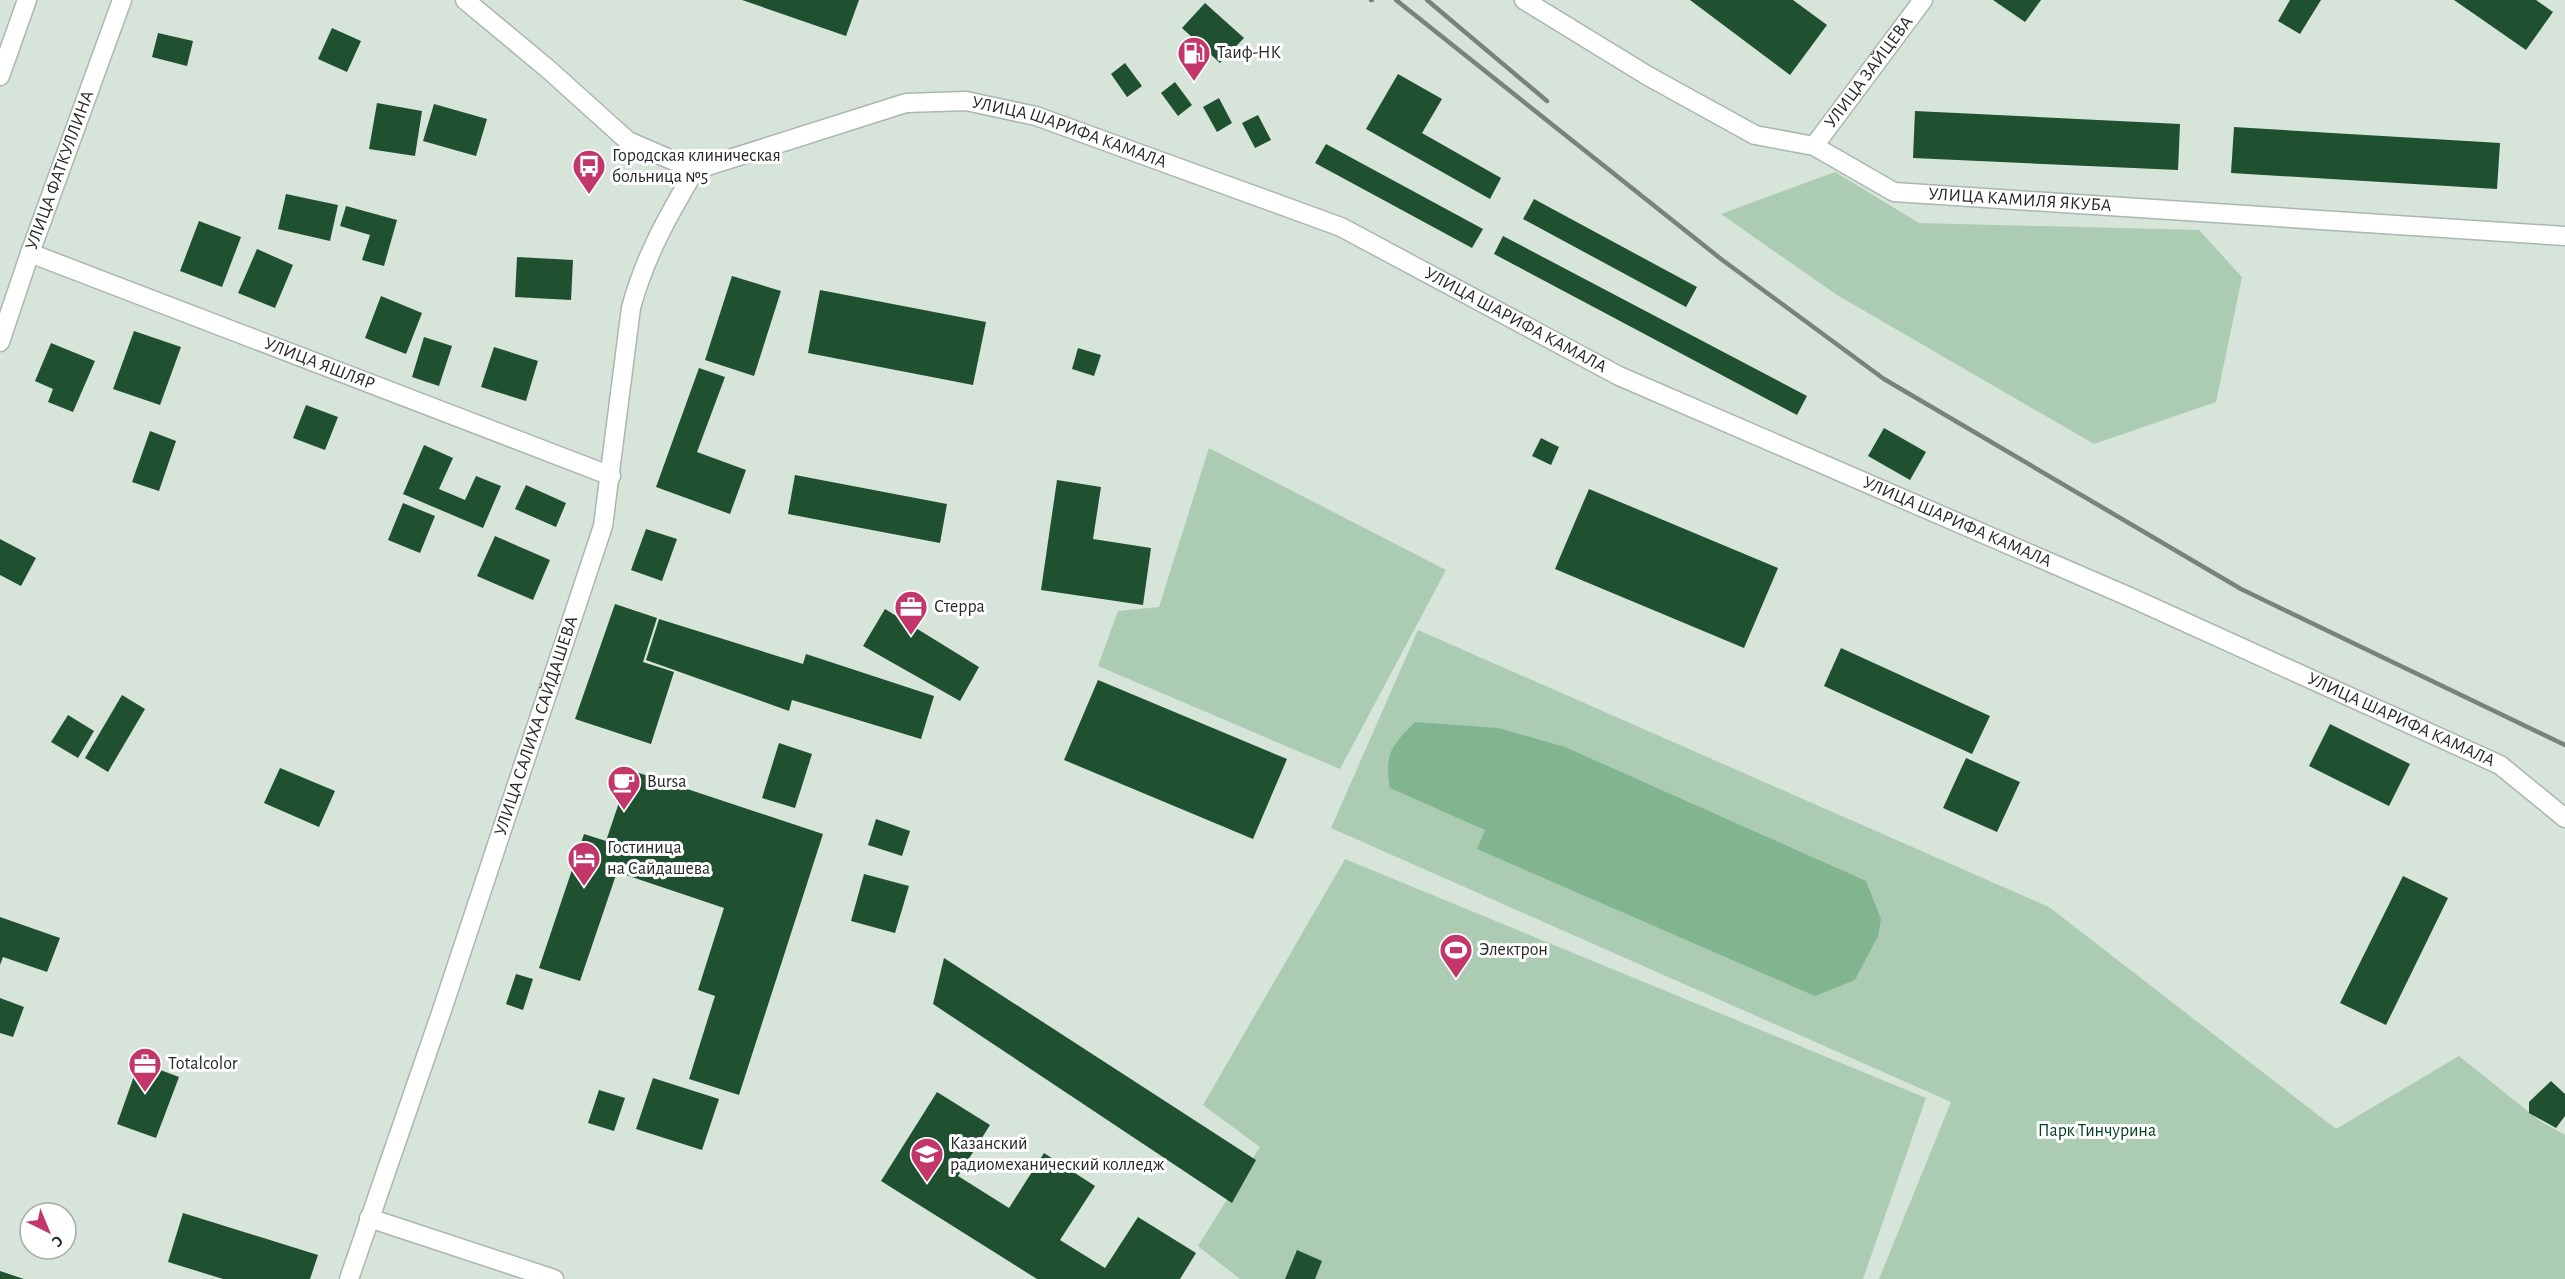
<svg xmlns="http://www.w3.org/2000/svg" width="2565" height="1279" viewBox="0 0 2565 1279" font-family="'Alegreya Sans',sans-serif">
<rect width="100%" height="100%" fill="#d6e4d9"/>
<g fill="#abccb3">
<polygon points="1835,172 1919,223 2199,230 2242,277 2216,402 2094,444 1837,295 1721,214"/>
<polygon points="1209,448 1446,570 1340,769 1098,666 1118,611 1159,607"/>
<polygon points="1418,630 2049,907 2336,1129 2459,1056 2540,1121 2565,1135 2565,1279 1879,1279 1951,1102 1331,828"/>
<polygon points="1345,859 1926,1098 1863,1279 1240,1279 1198,1246 1260,1147 1203,1105"/>
</g>
<path fill="#81b58f" d="M1415 722 1498 728 1565 747 1866 881 1881 919 1878 936 1855 980 1815 996 1477 849 1485 830 1390 788C1384 754 1391 746 1415 722Z"/>
<g fill="#1f5131">
<polygon points="742,0 859,0 846,36"/>
<polygon points="1690,0 1793,0 1827,25 1790,75"/>
<polygon points="1993,0 2041,0 2025,22"/>
<polygon points="2290,0 2321,0 2300,34 2278,21"/>
<polygon points="2454,0 2536,0 2553,12 2526,50"/>
<polygon points="1205,3 1244,38 1220,63 1182,28"/>
<polygon points="332,28 361,41 347,72 318,59"/>
<polygon points="158,33 193,41 187,66 152,57"/>
<polygon points="1125,63 1142,86 1127,97 1111,74"/>
<polygon points="1398,74 1442,99 1422,133 1501,178 1490,199 1366,129"/>
<polygon points="1175,82 1192,105 1178,116 1161,93"/>
<polygon points="1219,98 1232,123 1217,132 1203,107"/>
<polygon points="377,103 422,111 415,156 369,149"/>
<polygon points="434,104 487,119 476,156 423,141"/>
<polygon points="1915,111 2180,124 2178,170 1913,158"/>
<polygon points="1258,115 1271,140 1255,148 1242,123"/>
<polygon points="2234,127 2500,143 2497,189 2231,173"/>
<polygon points="1326,144 1483,229 1472,248 1315,163"/>
<polygon points="286,194 338,205 330,241 278,229"/>
<polygon points="1534,199 1697,287 1686,307 1523,219"/>
<polygon points="346,206 397,220 384,266 362,260 370,235 340,226"/>
<polygon points="199,221 241,237 222,287 180,271"/>
<polygon points="1503,236 1807,396 1797,415 1494,254"/>
<polygon points="257,249 293,265 275,308 238,293"/>
<polygon points="517,257 573,260 571,300 515,297"/>
<polygon points="732,276 781,291 754,376 705,360"/>
<polygon points="820,290 986,322 973,385 808,353"/>
<polygon points="381,296 422,313 406,354 365,338"/>
<polygon points="134,331 181,347 160,405 113,389"/>
<polygon points="424,337 452,346 439,386 412,377"/>
<polygon points="51,343 95,361 73,412 48,402 53,389 35,381"/>
<polygon points="494,347 538,361 526,401 481,387"/>
<polygon points="1078,348 1101,355 1094,376 1072,369"/>
<polygon points="699,368 725,377 697,452 746,470 730,514 656,487"/>
<polygon points="306,405 338,417 325,450 293,438"/>
<polygon points="1884,428 1926,452 1910,480 1868,456"/>
<polygon points="150,431 176,441 159,491 132,482"/>
<polygon points="1541,438 1559,447 1551,465 1532,456"/>
<polygon points="424,445 453,458 439,489 465,500 476,476 501,486 483,528 403,494"/>
<polygon points="795,475 947,504 940,543 788,514"/>
<polygon points="1057,480 1101,487 1093,539 1151,548 1143,605 1041,590"/>
<polygon points="526,485 566,503 556,527 515,509"/>
<polygon points="1589,489 1778,568 1744,648 1555,569"/>
<polygon points="403,503 435,516 420,553 388,540"/>
<polygon points="646,529 677,539 662,581 631,570"/>
<polygon points="495,536 550,560 533,600 477,576"/>
<polygon points="0,539 36,558 21,586 0,575"/>
<polygon points="615,604 657,618 643,662 674,672 651,744 575,719"/>
<polygon points="885,609 979,667 960,701 863,646"/>
<polygon points="659,619 803,664 806,654 934,696 921,739 792,700 789,711 646,660"/>
<polygon points="1841,648 1990,716 1972,754 1824,686"/>
<polygon points="1098,680 1287,759 1253,839 1064,760"/>
<polygon points="122,695 145,709 108,772 85,758"/>
<polygon points="68,715 94,731 78,758 51,742"/>
<polygon points="2330,724 2410,764 2389,806 2309,766"/>
<polygon points="779,743 812,754 795,808 762,798"/>
<polygon points="1966,758 2020,782 1997,832 1943,808"/>
<polygon points="280,768 335,791 319,827 264,803"/>
<polygon points="630,770 823,834 739,1095 689,1079 715,996 698,990 724,908 617,872 580,981 539,968 584,834 606,841"/>
<polygon points="876,819 910,831 902,856 868,845"/>
<polygon points="864,874 909,886 895,933 851,921"/>
<polygon points="2403,876 2448,898 2386,1025 2340,1003"/>
<polygon points="0,917 60,938 47,972 3,957 0,965"/>
<polygon points="944,958 1256,1160 1232,1203 933,1004"/>
<polygon points="516,974 533,979 523,1010 506,1004"/>
<polygon points="0,998 24,1007 13,1037 0,1033"/>
<polygon points="139,1062 179,1077 156,1138 117,1124"/>
<polygon points="653,1078 719,1099 702,1150 636,1129"/>
<polygon points="2551,1081 2565,1094 2565,1116 2556,1128 2529,1113 2529,1102"/>
<polygon points="599,1090 625,1098 614,1131 588,1123"/>
<polygon points="937,1092 990,1125 958,1176 1009,1208 1044,1153 1095,1186 1060,1240 1105,1268 1138,1217 1196,1253 1180,1279 1037,1279 881,1181"/>
<polygon points="183,1213 318,1255 310,1279 223,1279 168,1262"/>
<polygon points="1297,1250 1322,1261 1315,1279 1285,1279"/>
<polygon points="0,1271 24,1279 0,1279"/>
</g>
<g fill="none" stroke-linecap="round" stroke-linejoin="round">
<defs>
<g id="street">
<path id="s1" d="M465 0 548 69 628 141 695 170 906 103 966 101 1036 116 1341 227 1619 376 2132 598 2500 765 2565 818"/>
<path id="s2" d="M1524 0 1648 76 1755 135 1814 146 1894 192 2565 236"/>
<polyline points="0,76 27,0"/>
<path id="s3" d="M1814 146 1923 0"/>
<path id="s4" d="M30 253 611 476"/>
<path id="s5" d="M0 342 30 253 122 0"/>
<polyline points="369,1218 554,1279"/>
<path id="s6" d="M349 1279 442 1010 603 526 631 308C645 256 668 216 695 170"/>
</g>
</defs>
<use href="#street" stroke="#a9b7ad" stroke-width="21"/>
<use href="#street" stroke="#fff" stroke-width="18"/>
<g stroke="#7a837b" stroke-width="4.5">
<polyline points="1371,0 1372,0"/>
<polyline points="1396,0 1721,259 1884,379 2241,589 2565,745"/>
<polyline points="1427,0 1547,101"/>
</g>
</g>
<defs>
<symbol id="fuel-pin" viewBox="-11 -11 22 30"><path d="M0 17L-7.5 6A9.5 9.5 0 1 1 7.5 6Z" fill="#c23669" stroke="#fff"/><path d="M-5.5-6h7V0h2V4h1.3V-2.5L3-4.5l.8-.8L6-3V5H2.5V1h-1V6h-7ZM-4.2-4.7v3.2H.2V-4.7Z" fill="#fff"/></symbol>
<symbol id="bus-pin" viewBox="-11 -11 22 30"><path d="M0 17L-7.5 6A9.5 9.5 0 1 1 7.5 6Z" fill="#c23669" stroke="#fff"/><path d="M-5-6H5V4H4V6H2V4H-2V6H-4V4H-5ZM-3.5-4V0h7V-4ZM-3.5 1.2v1.5H-2V1.2ZM2 1.2v1.5H3.5V1.2Z" fill="#fff"/></symbol>
<symbol id="office-pin" viewBox="-11 -11 22 30"><path d="M0 17L-7.5 6A9.5 9.5 0 1 1 7.5 6Z" fill="#c23669" stroke="#fff"/><path d="M-6-3h4V-5.5h4V-3h4V5H-6ZM-1-4.5V-3h2v-1.5ZM-6 0V1H6V0Z" fill="#fff"/></symbol>
<symbol id="cafe-pin" viewBox="-11 -11 22 30"><path d="M0 17L-7.5 6A9.5 9.5 0 1 1 7.5 6Z" fill="#c23669" stroke="#fff"/><path d="M-5.5-4.5H6V0H3Q3 3.5 0 3.5H-2.5Q-5.5 3.5-5.5 0ZM3-3.2v2h1.7v-2ZM-6 4.5H4V6H-6Z" fill="#fff"/></symbol>
<symbol id="hotel-pin" viewBox="-11 -11 22 30"><path d="M0 17L-7.5 6A9.5 9.5 0 1 1 7.5 6Z" fill="#c23669" stroke="#fff"/><path d="M-6-4.5h1.5V1H6V5H4.5V3h-9V5H-6ZM-4 0a1.8 1.8 0 1 1 3.6 0ZM.5 0V-2.5h3Q6-2.5 6 0Z" fill="#fff"/></symbol>
<symbol id="stadium-pin" viewBox="-11 -11 22 30"><path d="M0 17L-7.5 6A9.5 9.5 0 1 1 7.5 6Z" fill="#c23669" stroke="#fff"/><path d="M0-5a6.5 5 0 1 0 0 10a6.5 5 0 1 0 0-10ZM-3.5-1.8h7v3.6h-7Z" fill="#fff"/></symbol>
<symbol id="university-pin" viewBox="-11 -11 22 30"><path d="M0 17L-7.5 6A9.5 9.5 0 1 1 7.5 6Z" fill="#c23669" stroke="#fff"/><path d="M0-5L7-2L0 1L-7-2ZM-4 1L0 2.5L4 1V4Q0 6-4 4Z" fill="#fff"/></symbol>
</defs>
<g fill-rule="evenodd">
<use href="#fuel-pin" x="1175" y="34" width="38" height="52"/>
<use href="#bus-pin" x="570" y="147" width="38" height="52"/>
<use href="#office-pin" x="892" y="588" width="38" height="52"/>
<use href="#cafe-pin" x="605" y="763" width="38" height="52"/>
<use href="#hotel-pin" x="565" y="839" width="38" height="52"/>
<use href="#stadium-pin" x="1437" y="931" width="38" height="52"/>
<use href="#office-pin" x="126" y="1045" width="38" height="52"/>
<use href="#university-pin" x="908" y="1135" width="38" height="52"/>
</g>
<g text-anchor="middle" dominant-baseline="central" stroke-width="6" stroke-linejoin="round" paint-order="stroke">
<g font-size="18" fill="#242925" stroke="#fff" text-anchor="start">
<text x="1217" y="53">Таиф-НК</text>
<text x="612" y="156">Городская клиническая<tspan x="612" dy="21">больница №5</tspan></text>
<text x="934" y="607">Стерра</text>
<text x="647" y="782">Bursa</text>
<text x="607" y="848">Гостиница<tspan x="607" dy="21">на Сайдашева</tspan></text>
<text x="1479" y="950">Электрон</text>
<text x="168" y="1064">Totalcolor</text>
<text x="950" y="1144">Казанский<tspan x="950" dy="21">радиомеханический колледж</tspan></text>
</g>
<g font-size="18" fill="#242925" stroke="#fff">
<text stroke="none"><textPath href="#s3" startOffset="92">УЛИЦА ЗАЙЦЕВА</textPath></text>
<text stroke="none"><textPath href="#s1" startOffset="678">УЛИЦА ШАРИФА КАМАЛА</textPath></text>
<text stroke="none"><textPath href="#s5" startOffset="182">УЛИЦА ФАТКУЛЛИНА</textPath></text>
<text stroke="none"><textPath href="#s2" startOffset="546">УЛИЦА КАМИЛЯ ЯКУБА</textPath></text>
<text stroke="none"><textPath href="#s1" startOffset="1164">УЛИЦА ШАРИФА КАМАЛА</textPath></text>
<text stroke="none"><textPath href="#s4" startOffset="310">УЛИЦА ЯШЛЯР</textPath></text>
<text stroke="none"><textPath href="#s1" startOffset="1650">УЛИЦА ШАРИФА КАМАЛА</textPath></text>
<text stroke="none"><textPath href="#s1" startOffset="2136">УЛИЦА ШАРИФА КАМАЛА</textPath></text>
<text stroke="none"><textPath href="#s6" startOffset="584">УЛИЦА САЛИХА САЙДАШЕВА</textPath></text>
</g>
<g font-size="18" fill="#014320" stroke="#fff">
<text x="2097" y="1131">Парк Тинчурина</text>
</g>
</g>
<g transform="translate(48 1231) rotate(137)"><circle r="28" fill="#ffffff" stroke="#a7a9a8" stroke-width="1.5"/>
<path d="M0-4.5L10 22L0 15L-10 22Z" fill="#c23669"/>
<text y="-9" font-size="16" font-weight="bold" text-anchor="middle" fill="#242925">С</text>
</g>
</svg>
